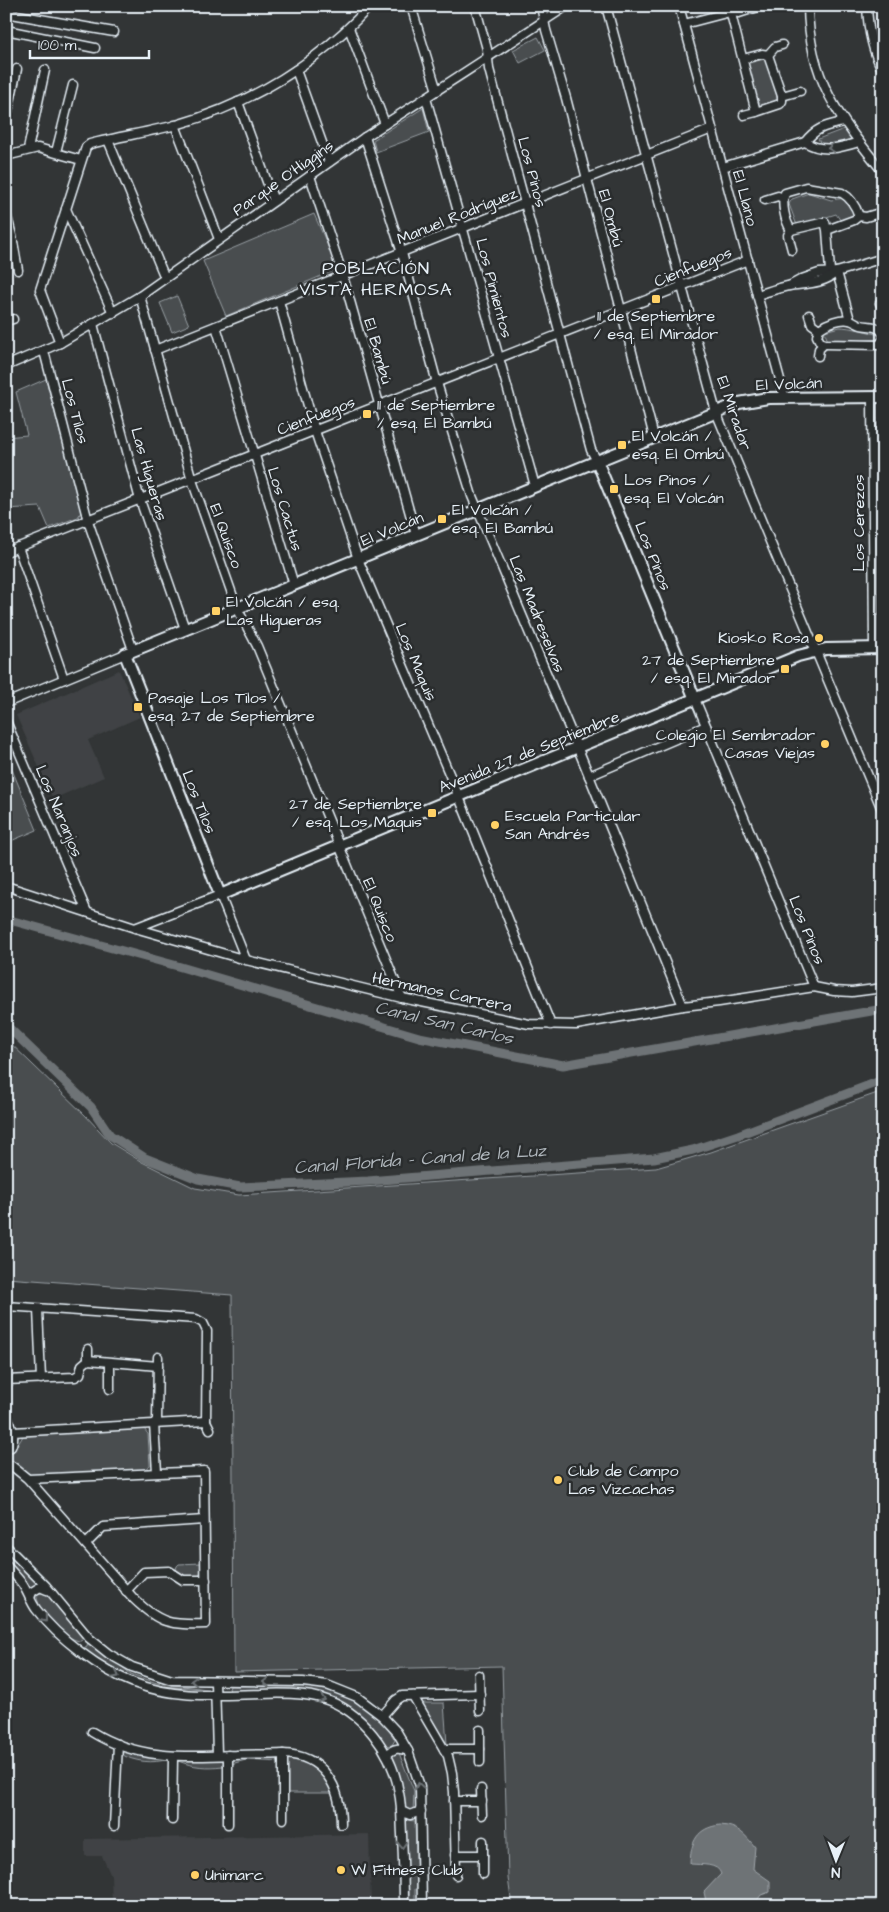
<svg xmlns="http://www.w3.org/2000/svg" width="889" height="1912" viewBox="0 0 889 1912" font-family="'Architects Daughter',sans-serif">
<rect width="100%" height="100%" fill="#323536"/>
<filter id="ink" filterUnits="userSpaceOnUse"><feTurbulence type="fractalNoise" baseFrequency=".02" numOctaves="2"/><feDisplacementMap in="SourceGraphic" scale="10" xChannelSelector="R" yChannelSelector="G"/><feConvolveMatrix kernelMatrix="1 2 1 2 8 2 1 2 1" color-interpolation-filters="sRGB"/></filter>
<g filter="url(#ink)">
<g fill="#3f4244">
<polygon points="119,670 140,717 88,740 104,777 53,799 16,715"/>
<polygon points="369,1834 371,1906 112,1906 111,1876 102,1856 85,1856 85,1839"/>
</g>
<g fill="#494d4f" stroke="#989fa4">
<polygon points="538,37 545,50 520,63 513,50"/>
<polygon points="768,58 780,100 757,107 745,64"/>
<polygon points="423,108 429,132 376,152 373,140"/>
<polygon points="844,129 852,139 823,147 818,139"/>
<polygon points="809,193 831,200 845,198 854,211 855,216 841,221 836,214 801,225 796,223 789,204 792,199"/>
<polygon points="314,214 338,269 226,316 203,261"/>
<polygon points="177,296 189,325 172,332 160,303"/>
<path d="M840 327C848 327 873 332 880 336V339L833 343 828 341 824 331Z"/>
<polygon points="46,379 81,512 78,517 49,528 40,507 6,509 6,437 27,435 16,392"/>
<polygon points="6,755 37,830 6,843"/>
<polygon points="6,1039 85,1115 111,1143 142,1162 195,1188 239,1195 656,1168 711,1152 883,1091 883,1906 512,1906 508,1878 502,1666 234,1672 232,1295 6,1278"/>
<polygon points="144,1429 148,1434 150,1465 145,1471 28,1476 12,1463 6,1461 6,1455 14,1451 23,1436"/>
<polygon points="6,1551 40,1587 32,1592 6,1559"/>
<polygon points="201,1563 200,1576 183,1576 176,1569 177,1566 179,1564"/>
<path d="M42 1593 49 1595 84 1637 81 1641C67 1642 34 1607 37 1594Z"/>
<polygon points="88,1641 131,1674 157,1683 208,1689 156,1686 129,1677 82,1649 87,1646"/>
<path d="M230 1686C257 1686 290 1683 316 1688 348 1694 379 1712 395 1740L392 1745 387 1746 364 1721 333 1701 231 1691 229 1689Z"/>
<polygon points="421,1703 444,1703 447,1744"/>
<path d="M122 1749 168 1759C154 1764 134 1762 121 1754Z"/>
<polygon points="394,1751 399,1753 414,1791 413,1813 406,1813 390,1754"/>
<polygon points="280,1757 279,1762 246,1760 231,1764 231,1758"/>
<path d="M286 1757C308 1761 324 1771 332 1793H286Z"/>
<path d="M224 1758 223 1766C206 1768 194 1767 178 1761L179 1760Z"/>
<polygon points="406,1820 415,1821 417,1888 415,1889 415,1906 409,1906 409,1889 406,1888"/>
</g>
<path fill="#6e7376" stroke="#9fa5aa" d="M720 1825C737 1826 745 1834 755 1847L753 1869 770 1881V1892L761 1895 753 1906H707L704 1892 721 1874C718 1863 701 1865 691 1864L690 1863C691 1841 697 1828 720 1825Z"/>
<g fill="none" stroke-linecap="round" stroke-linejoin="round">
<g stroke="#6e7376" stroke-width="9">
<polyline points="6,919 174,965 419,1037 563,1065 883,1009"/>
<polyline points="6,1025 91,1107 110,1135 145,1158 198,1179 240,1187 368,1181 654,1158 693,1150 738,1135 883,1080"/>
</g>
<defs>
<g id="minor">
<polyline points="411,6 437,91"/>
<polyline points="475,6 487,49 489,69 591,450 597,461"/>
<polyline points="541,6 546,30 566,98 654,437"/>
<polyline points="606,6 716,412 883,812"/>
<polyline points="679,6 785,398"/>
<polyline points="729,6 756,112 780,104 782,101 782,96 768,55 762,54 743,59"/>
<path d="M808 6C809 80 839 117 883 172"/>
<path d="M867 6C868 29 872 51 883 71"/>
<polyline points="730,12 739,13 761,6"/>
<polyline points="6,13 114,32"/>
<polyline points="684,24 730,12 737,6"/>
<polyline points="349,28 385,124"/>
<polyline points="6,30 95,48"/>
<polyline points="768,55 775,47 782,45"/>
<polyline points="296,70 329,162"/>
<polyline points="782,96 800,91"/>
<polyline points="426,98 535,486"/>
<polyline points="238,102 274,201"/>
<polyline points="744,115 756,112"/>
<polyline points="6,121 17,69"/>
<polyline points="175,125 219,239"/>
<polyline points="365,137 402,253 437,383 472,496 581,756 683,1006"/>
<polyline points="108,140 165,278"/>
<path d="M805 142C822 153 840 148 859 142"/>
<polyline points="28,149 45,70"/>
<polyline points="56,152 73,85"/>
<polyline points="6,156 38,148 81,160"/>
<path d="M723 167 805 142C817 127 826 126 843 122"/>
<polyline points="310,176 343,276 416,535"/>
<polyline points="765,200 778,196 783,198"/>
<polyline points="66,209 113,313"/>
<polyline points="6,213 12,236 18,270"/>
<polyline points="859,216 866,217 879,213"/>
<polyline points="791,230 788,235 792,250"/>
<path d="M827 230 825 222 791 230C785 221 781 203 785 193L806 187 842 193C851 198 856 207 859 216L854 220 827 230 830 271"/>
<polyline points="837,272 850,320"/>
<polyline points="789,286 802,279 819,273 837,272 883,258"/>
<path d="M757 295C767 292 778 288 788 286 806 283 822 285 837 272"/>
<polyline points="140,296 192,480 237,608 257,646 402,998"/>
<polyline points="279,301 315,431 358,559 459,797 551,1025"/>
<polyline points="880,303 883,302"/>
<polyline points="809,315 812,324 819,329"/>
<polyline points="6,321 13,319"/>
<polyline points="93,324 140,500 185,629"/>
<polyline points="216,326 294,585"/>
<path d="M883 333C878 325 869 327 861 325 857 324 854 321 850 320 840 318 827 323 819 329L817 336 820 342 824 344 879 345 883 340"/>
<path d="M60 343 40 290 86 147 90 144C118 137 148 132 176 125 251 104 317 63 370 6"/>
<polyline points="155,350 712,129"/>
<polyline points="44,351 88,521 133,650"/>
<polyline points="818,356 819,349 824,344"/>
<polyline points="6,366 60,343 140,296 365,137 567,6"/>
<polyline points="872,397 874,648"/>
<polyline points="18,547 64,679"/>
<polyline points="6,552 748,260"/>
<polyline points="695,699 814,987"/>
<polyline points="6,703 125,654"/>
<polyline points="6,721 87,912"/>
<polyline points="589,776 706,726"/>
<polyline points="6,886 135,928 246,960 402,998 529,1024 576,1025 683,1006 719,1002 814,987 834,991 852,992 883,988"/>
<polyline points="135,928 220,895 246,960"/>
<polyline points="6,1306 196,1319 203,1323 207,1331 206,1421"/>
<polyline points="38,1309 41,1379"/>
<polyline points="88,1349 88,1360"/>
<polyline points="6,1380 75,1377 80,1374 82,1365 88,1360 158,1366"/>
<polyline points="110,1389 110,1363"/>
<path d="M6 1415C12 1425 16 1436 11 1447L6 1449"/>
<polyline points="13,1432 206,1421 210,1429"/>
<path d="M6 1464 12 1466 28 1479 134 1599C160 1624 170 1625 206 1624L204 1471 28 1479"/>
<polyline points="157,1472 154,1424 157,1420 158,1357"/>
<polyline points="86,1544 103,1527 204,1520"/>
<polyline points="6,1546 46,1586 89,1638 109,1654 132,1667 172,1680 303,1682 327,1685 357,1697 382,1716 397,1732 408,1751 420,1786 422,1906"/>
<path d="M6 1565C12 1572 18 1578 23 1585 28 1593 31 1602 36 1609 58 1638 100 1670 134 1683 175 1699 218 1695 261 1694 281 1693 302 1693 321 1698 362 1710 393 1752 399 1793 402 1806 401 1820 402 1834 403 1858 404 1882 404 1906"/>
<polyline points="126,1591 144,1572 169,1571 183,1580 206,1580"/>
<polyline points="30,1598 32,1592 40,1587 47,1590"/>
<polyline points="479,1675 480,1711"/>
<polyline points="215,1681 217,1755"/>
<polyline points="413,1696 448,1756 452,1773 454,1792 456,1875"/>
<polyline points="382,1716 396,1700 402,1696 480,1694"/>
<polyline points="480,1730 480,1762"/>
<path d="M92 1732C137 1760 186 1757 236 1755 252 1754 267 1755 283 1754 324 1755 341 1787 341 1824"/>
<polyline points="444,1749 480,1749"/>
<polyline points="228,1755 228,1824"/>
<path d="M387 1755C394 1747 399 1748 408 1751"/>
<polyline points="481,1789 482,1815"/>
<polyline points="454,1801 482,1801"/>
<polyline points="401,1811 410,1815 421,1811"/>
<polyline points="283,1819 283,1754"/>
<polyline points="172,1820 173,1757"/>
<polyline points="114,1826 118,1744"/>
<polyline points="483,1841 483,1874"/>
<polyline points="455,1855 483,1855"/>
</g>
<g id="tertiary">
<polyline points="883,397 768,398 739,403 125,654 220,895 798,656 826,649 883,648"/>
<polyline points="597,461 695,699"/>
</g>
</defs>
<use href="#minor" stroke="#e8f1f8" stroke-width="11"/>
<use href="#tertiary" stroke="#e8f1f8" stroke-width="14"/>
<use href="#minor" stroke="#2a2d2e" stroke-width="8"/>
<use href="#tertiary" stroke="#2a2d2e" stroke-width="10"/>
</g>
<defs><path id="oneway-chevron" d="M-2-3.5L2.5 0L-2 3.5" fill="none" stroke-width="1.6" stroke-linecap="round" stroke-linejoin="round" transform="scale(1.25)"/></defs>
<g stroke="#6c7275">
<use href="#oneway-chevron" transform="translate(831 148) rotate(172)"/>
<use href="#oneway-chevron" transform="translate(44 1619) rotate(51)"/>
<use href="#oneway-chevron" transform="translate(116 1675) rotate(27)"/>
<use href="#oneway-chevron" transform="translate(194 1681) rotate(-178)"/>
<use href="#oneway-chevron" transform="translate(266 1682) rotate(180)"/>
<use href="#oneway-chevron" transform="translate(322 1699) rotate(17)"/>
<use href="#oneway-chevron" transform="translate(419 1786) rotate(-99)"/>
<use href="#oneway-chevron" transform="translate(402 1845) rotate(88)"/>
</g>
</g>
<g fill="#ffd166" stroke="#2a2d2e" stroke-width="2">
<rect x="651" y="294" width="10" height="10" rx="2.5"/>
<rect x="362" y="409" width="10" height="10" rx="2.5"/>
<rect x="617" y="440" width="10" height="10" rx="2.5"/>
<rect x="609" y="484" width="10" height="10" rx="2.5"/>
<rect x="437" y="514" width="10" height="10" rx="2.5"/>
<rect x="211" y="606" width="10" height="10" rx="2.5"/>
<circle cx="819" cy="638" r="5"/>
<rect x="780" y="664" width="10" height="10" rx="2.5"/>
<rect x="133" y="702" width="10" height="10" rx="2.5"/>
<circle cx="825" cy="744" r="5"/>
<rect x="427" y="808" width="10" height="10" rx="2.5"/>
<circle cx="495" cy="825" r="5"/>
<circle cx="558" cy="1480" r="5"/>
<circle cx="341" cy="1870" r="5"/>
<circle cx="195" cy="1875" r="5"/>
</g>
<g text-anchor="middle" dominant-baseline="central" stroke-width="5" stroke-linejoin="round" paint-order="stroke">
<g font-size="16" fill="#e8f1f8" stroke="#2a2d2e">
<text transform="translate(532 172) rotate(75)">Los Pinos</text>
<text transform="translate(283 178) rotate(-35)">Parque O'Higgins</text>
<text transform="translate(745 198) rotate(75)">El Llano</text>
<text transform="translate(457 216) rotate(-22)">Manuel Rodríguez</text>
<text transform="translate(611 218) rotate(75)">El Ombú</text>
<text transform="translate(693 267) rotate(-22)">Cienfuegos</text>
<text transform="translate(494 288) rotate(75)">Los Pimientos</text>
<text transform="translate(378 351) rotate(74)">El Bambú</text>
<text transform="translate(789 384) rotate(-2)">El Volcán</text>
<text transform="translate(75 411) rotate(75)">Los Tilos</text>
<text transform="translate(734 413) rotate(71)">El Mirador</text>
<text transform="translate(316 416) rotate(-21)">Cienfuegos</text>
<text transform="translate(149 474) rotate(74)">Las Higueras</text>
<text transform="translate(285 509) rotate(73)">Los Cactus</text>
<text transform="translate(859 523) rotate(-90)">Los Cerezos</text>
<text transform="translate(392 529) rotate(-22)">El Volcán</text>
<text transform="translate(226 536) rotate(70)">El Quisco</text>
<text transform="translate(653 556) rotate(68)">Los Pinos</text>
<text transform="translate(537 614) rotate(68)">Las Madreselvas</text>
<text transform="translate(416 662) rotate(67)">Los Maquis</text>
<text transform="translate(529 752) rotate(-22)">Avenida 27 de Septiembre</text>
<text transform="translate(199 802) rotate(68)">Los Tilos</text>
<text transform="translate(59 811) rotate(67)">Los Naranjos</text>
<text transform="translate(380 910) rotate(68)">El Quisco</text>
<text transform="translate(807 930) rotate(68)">Los Pinos</text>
<text transform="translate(442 992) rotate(12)">Hermanos Carrera</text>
</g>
<g font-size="16" fill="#e8f1f8" stroke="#2a2d2e" text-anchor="start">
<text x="656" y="316" text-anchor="middle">11 de Septiembre<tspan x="656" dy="18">/ esq. El Mirador</tspan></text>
<text x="377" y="405">11 de Septiembre<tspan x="377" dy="18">/ esq. El Bambú</tspan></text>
<text x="632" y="436">El Volcán /<tspan x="632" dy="18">esq. El Ombú</tspan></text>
<text x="624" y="480">Los Pinos /<tspan x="624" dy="18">esq. El Volcán</tspan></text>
<text x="452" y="510">El Volcán /<tspan x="452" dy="18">esq. El Bambú</tspan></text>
<text x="226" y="602">El Volcán / esq.<tspan x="226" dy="18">Las Higueras</tspan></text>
<text x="809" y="638" text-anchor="end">Kiosko Rosa</text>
<text x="775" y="660" text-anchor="end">27 de Septiembre<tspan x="775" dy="18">/ esq. El Mirador</tspan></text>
<text x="148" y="698">Pasaje Los Tilos /<tspan x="148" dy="18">esq. 27 de Septiembre</tspan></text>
<text x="815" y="735" text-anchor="end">Colegio El Sembrador<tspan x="815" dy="18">Casas Viejas</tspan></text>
<text x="422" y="804" text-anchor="end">27 de Septiembre<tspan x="422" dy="18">/ esq. Los Maquis</tspan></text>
<text x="505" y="816">Escuela Particular<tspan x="505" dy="18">San Andrés</tspan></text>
<text x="568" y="1471">Club de Campo<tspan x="568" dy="18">Las Vizcachas</tspan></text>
<text x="351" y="1870">W Fitness Club</text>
<text x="205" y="1875">Unimarc</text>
</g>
<g font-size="18" letter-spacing="1" fill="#e8f1f8" stroke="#2a2d2e">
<text x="376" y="268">POBLACIÓN<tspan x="376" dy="21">VISTA HERMOSA</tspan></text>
</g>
<g font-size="18" font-style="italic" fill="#b1b8be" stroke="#2a2d2e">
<text transform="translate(444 1023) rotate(13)">Canal San Carlos</text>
<text transform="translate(420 1159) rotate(-4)">Canal Florida - Canal de la Luz</text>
</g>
</g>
<rect width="889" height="1912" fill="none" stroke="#2a2d2e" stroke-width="25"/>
<rect x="12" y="12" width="864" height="1887" fill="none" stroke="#e8f1f8" stroke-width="2" filter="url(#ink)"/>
<g transform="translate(836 1860) rotate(181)" stroke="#2a2d2e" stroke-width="4" paint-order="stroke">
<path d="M0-4L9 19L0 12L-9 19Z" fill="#e8f1f8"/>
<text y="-8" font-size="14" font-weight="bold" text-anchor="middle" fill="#e8f1f8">N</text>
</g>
<path d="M30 50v8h119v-8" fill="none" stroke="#e8f1f8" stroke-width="2.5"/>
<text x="38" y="50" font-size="15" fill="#e8f1f8" stroke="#2a2d2e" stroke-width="4" paint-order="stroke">100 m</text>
</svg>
